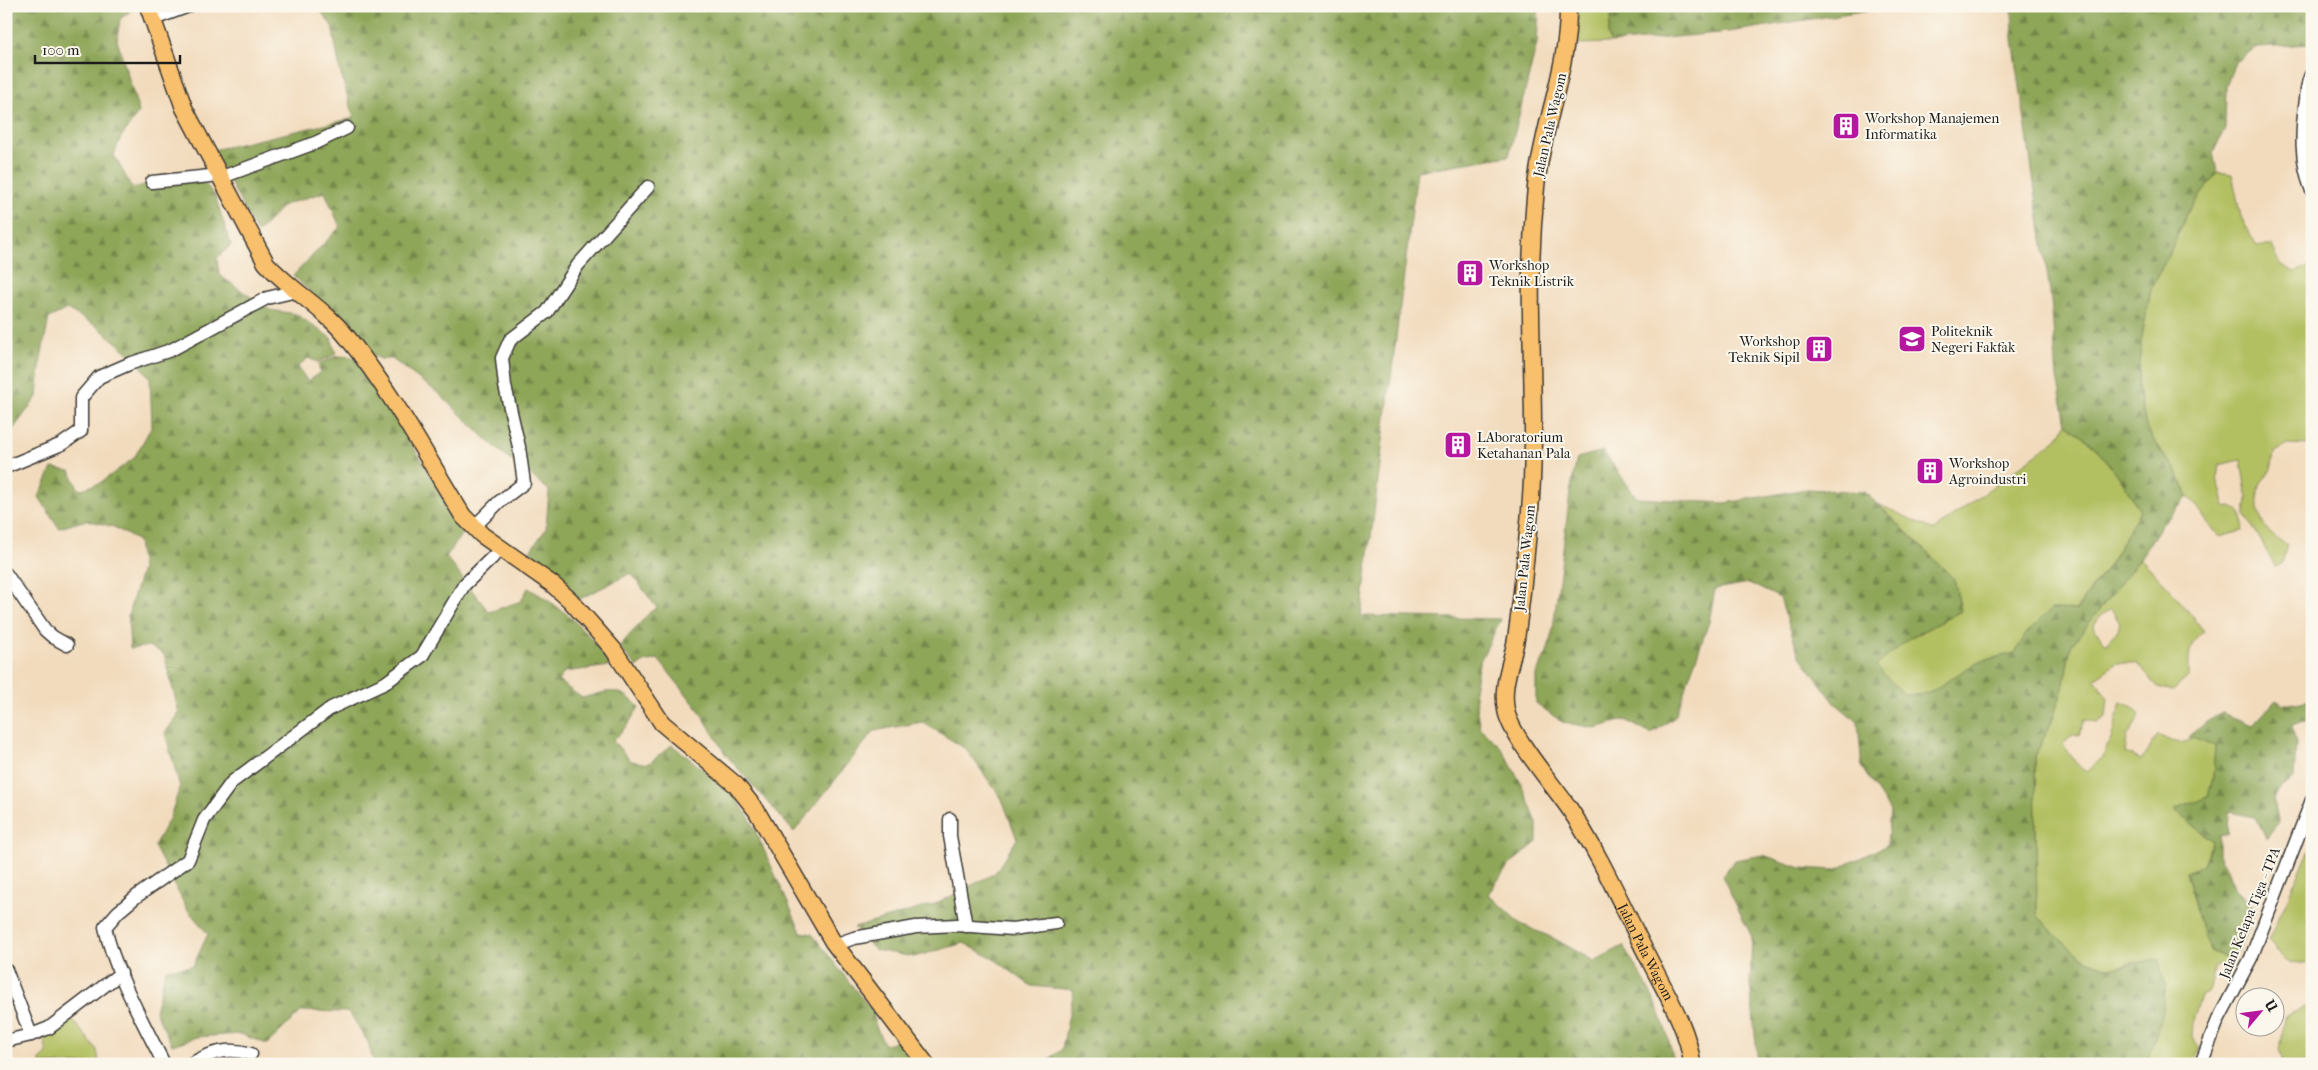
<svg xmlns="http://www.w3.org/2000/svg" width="2318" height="1070" viewBox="0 0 2318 1070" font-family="'IM FELL French Canon',serif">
<defs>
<pattern id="forest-firs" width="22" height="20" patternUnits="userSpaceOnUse" patternTransform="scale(1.25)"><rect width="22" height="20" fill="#8ea658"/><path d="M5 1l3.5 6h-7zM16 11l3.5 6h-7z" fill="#738648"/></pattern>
</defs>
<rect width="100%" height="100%" fill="#fbf7ec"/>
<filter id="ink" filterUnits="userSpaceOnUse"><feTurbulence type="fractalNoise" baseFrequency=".02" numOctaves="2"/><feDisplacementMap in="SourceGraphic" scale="10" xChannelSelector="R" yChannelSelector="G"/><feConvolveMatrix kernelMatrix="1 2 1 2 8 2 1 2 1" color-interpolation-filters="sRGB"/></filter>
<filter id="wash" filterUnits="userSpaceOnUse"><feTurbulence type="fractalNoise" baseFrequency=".0096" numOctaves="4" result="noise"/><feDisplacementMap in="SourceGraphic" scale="20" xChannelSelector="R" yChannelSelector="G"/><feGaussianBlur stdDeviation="1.12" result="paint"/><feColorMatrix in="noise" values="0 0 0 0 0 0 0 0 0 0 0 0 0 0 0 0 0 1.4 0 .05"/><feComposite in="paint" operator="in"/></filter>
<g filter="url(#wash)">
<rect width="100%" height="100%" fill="#f2dbbd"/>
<g fill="#b3c062" stroke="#686e3f" fill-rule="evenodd">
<polygon points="1577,6 1613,6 1608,35 1611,43 1578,44"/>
<path d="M2217 172 2232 174 2241 217 2257 246H2272L2281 265 2294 272 2312 266V445L2287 444 2274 452C2273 459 2273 467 2269 472 2267 476 2262 480 2260 485 2253 510 2262 534 2287 544L2282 564 2275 567 2254 528 2245 515 2247 499 2241 460 2219 465 2217 478 2225 506C2240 508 2245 515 2242 531L2219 537 2196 505 2188 497 2177 471 2161 452 2146 427 2138 388 2141 341 2151 289 2175 242 2185 216Z"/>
<polygon points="2066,424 2091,443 2122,480 2140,511 2112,560 2076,610 2051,609 2026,634 2015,653 1977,662 1929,694 1905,695 1875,666 1910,638 1961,611 1954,579 1878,504 1934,530 2057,439"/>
<path d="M2140 558 2172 591 2204 631C2187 645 2189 656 2189 676L2173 691 2158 687 2136 663H2117L2094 679 2108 698 2106 717 2098 722 2085 720 2079 735H2073L2063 744 2076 763 2086 772 2103 756 2112 736 2121 702 2133 707 2140 715 2127 737 2125 753 2142 760 2158 735C2172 742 2180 746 2194 738L2215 746 2213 778 2208 797 2174 810 2212 841 2204 865 2186 872 2210 951 2233 961 2230 967 2215 965 2209 992 2201 996 2193 1021 2192 1037 2200 1048 2193 1064H2146L2162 1016 2135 962C2127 963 2116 968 2108 967 2079 963 2056 935 2037 915L2035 756 2051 723 2063 688 2071 646ZM2111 609 2120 623 2117 632 2106 644 2096 631 2094 625 2100 616Z"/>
<polygon points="2312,845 2312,964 2288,962 2268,941"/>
<polygon points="2308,1006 2312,1006 2312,1064 2283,1064 2280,1051 2285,1016"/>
<polygon points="71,1018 97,1050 99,1062 96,1064 40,1064 40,1060 47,1054 44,1037"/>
</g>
<g fill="url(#forest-firs)" stroke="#55613a">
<path d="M6 6H137L120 19 117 40 139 112 121 137 114 155 132 188 196 172 215 196 231 245 217 258 219 275 270 310 296 314 331 338 336 354 318 362 308 358 298 367 308 382 320 372 318 364 337 356 353 357 399 424 465 529 446 557 489 612 521 601 528 588C563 608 590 631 610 666L564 672 558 681 582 698C609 691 618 685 639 707L629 723 613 741 631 761 648 764 672 745 731 791 750 819 801 932 812 934 874 1014 875 1024 884 1044H891L898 1039 917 1064H374L368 1042 349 1012 302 1011 267 1044 240 1034 197 1037 172 1045 155 1011 166 969 193 966 208 934 187 909 154 846 170 817 180 787 165 733 179 713 164 654 149 646 130 649 128 615 142 569 138 541 114 527 87 520 59 528 39 497 52 468 70 471 79 490 100 483 134 458 152 426 150 378 135 358 98 327 67 309 49 318 41 358 37 397 6 439Z"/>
<path d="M317 6H1539L1537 43 1509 156 1417 171 1361 616 1501 619 1479 663 1474 689 1477 712 1480 728 1501 747 1521 783 1537 823V842L1509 865 1488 894 1521 924 1555 939 1594 961 1623 946C1649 987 1665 1015 1674 1064H1043L1062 1049 1074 990 1031 986 997 961 964 943 914 957 875 950 854 928 938 903 995 873 1017 839 1002 799 966 749 922 722 874 731 794 832 726 755 699 710 658 659 644 662 637 667 619 647 650 612 657 608 631 573 578 600 530 551 546 529 549 490 496 448 438 393 392 359H381L363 351 331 310 293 276 340 227 325 192 284 205 257 233 213 150 354 118 340 71 332 26Z"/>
<polygon points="1613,6 1894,6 1729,32 1611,43 1608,35"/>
<path d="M2012 6H2312V44L2257 47 2235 62 2226 87 2225 128 2213 153 2217 172 2185 216 2175 242 2151 289 2141 341 2138 388 2146 427 2161 452 2177 471 2188 497 2161 526 2140 558 2071 646 2063 688 2051 723 2035 756 2037 915C2056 935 2080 964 2109 967 2117 968 2147 960 2159 959L2165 991 2162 1016 2146 1064H1758L1750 983 1752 937 1722 876 1735 860 1763 855 1801 868 1835 870 1887 845 1890 811 1862 768 1858 722 1835 703 1799 655 1780 598 1749 583 1715 589 1709 622 1675 717 1651 734 1625 720 1595 728 1562 722 1536 703V674L1547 653 1553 629 1570 493 1577 458 1603 451 1637 498 1725 503 1807 489 1865 492 1954 579 1961 611 1910 638 1876 666 1905 695 1929 693 1977 662 2015 653 2026 634 2051 609 2077 610 2112 560 2140 511 2122 480 2091 443 2066 424 2057 377 2051 300 2013 39Z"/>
<path d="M2276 700 2284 705 2312 700V719L2292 725 2296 744 2294 779 2280 788 2273 800 2279 822 2266 838 2255 817 2229 812 2228 834 2219 836V858L2226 868 2235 890 2257 909 2233 961 2211 951C2198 926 2195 899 2186 872L2204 865 2212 841 2174 810 2208 797 2213 778 2215 746 2189 737 2203 724 2222 713 2253 725Z"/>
</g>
</g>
<g filter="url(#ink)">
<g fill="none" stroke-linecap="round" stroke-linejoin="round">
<defs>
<g id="minor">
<polyline points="154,19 189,6"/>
<path d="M2312 73C2307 81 2307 90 2306 99 2301 131 2300 160 2312 191"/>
<polyline points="222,177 315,143 347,128"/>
<polyline points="152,182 220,175"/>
<polyline points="6,467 62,444 81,431 81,398 99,377 129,364 171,350 267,298 297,291"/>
<polyline points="473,528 499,502 524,483 519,447 505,386 502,358 510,340 547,312 578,265 648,187"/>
<polyline points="6,574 45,630 53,637 67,645"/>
<polyline points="950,819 950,836 966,926"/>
<polyline points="834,945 854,938 916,927 957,925 1013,929 1056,923"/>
<polyline points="6,970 31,1035"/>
<polyline points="6,1041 31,1035 49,1028 121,973"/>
<path d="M164 1064C144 1024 114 971 105 927L118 912 137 896 188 860 204 820 232 782 331 708 385 683 422 656 464 585 501 549"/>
<path d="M191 1064C211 1052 229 1047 251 1054"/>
<polyline points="2201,1064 2218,1020 2251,958 2312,800"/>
</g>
<g id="major">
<path d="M148 6 184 108 266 263C290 290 324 308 347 337 392 392 426 456 463 516L482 535 552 584 570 600 613 649 662 723 736 785 756 810 833 942 926 1064"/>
<path id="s1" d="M1568 6C1569 69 1542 125 1536 187 1532 229 1530 273 1531 315 1532 385 1536 453 1529 522 1525 561 1522 600 1516 639 1512 663 1501 684 1506 710 1510 735 1553 785 1569 808 1601 856 1624 910 1650 961 1665 991 1689 1030 1692 1064"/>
</g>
</defs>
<use href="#minor" stroke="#3c3934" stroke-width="15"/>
<use href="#major" stroke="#3c3934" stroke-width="19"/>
<use href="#minor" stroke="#fff" stroke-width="12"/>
<use href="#major" stroke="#f8bf6c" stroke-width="16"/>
</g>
</g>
<defs>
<symbol id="building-square" viewBox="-11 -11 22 22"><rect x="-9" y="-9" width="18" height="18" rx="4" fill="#b5179e" stroke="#fbf7ec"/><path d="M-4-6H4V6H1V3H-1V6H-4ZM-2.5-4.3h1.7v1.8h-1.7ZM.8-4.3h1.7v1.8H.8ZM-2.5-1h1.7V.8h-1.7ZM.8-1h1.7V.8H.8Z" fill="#fff"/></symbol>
<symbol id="university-square" viewBox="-11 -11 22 22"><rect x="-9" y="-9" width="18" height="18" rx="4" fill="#b5179e" stroke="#fbf7ec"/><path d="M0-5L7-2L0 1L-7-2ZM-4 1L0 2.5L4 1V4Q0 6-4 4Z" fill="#fff"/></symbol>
</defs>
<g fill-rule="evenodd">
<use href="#building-square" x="1830" y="110" width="32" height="32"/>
<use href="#building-square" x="1454" y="257" width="32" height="32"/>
<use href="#university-square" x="1896" y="323" width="32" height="32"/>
<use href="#building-square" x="1803" y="333" width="32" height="32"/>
<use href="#building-square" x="1442" y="429" width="32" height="32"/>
<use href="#building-square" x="1914" y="455" width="32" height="32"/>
</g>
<g text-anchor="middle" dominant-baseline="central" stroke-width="4" stroke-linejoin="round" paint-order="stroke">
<g font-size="14" fill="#1c1c1c" stroke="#fbf7ec" text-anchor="start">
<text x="1865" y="118">Workshop Manajemen<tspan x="1865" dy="16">Informatika</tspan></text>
<text x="1489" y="265">Workshop<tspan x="1489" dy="16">Teknik Listrik</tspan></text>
<text x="1931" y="331">Politeknik<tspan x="1931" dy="16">Negeri Fakfak</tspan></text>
<text x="1800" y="341" text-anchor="end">Workshop<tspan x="1800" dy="16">Teknik Sipil</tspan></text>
<text x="1477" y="437">LAboratorium<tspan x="1477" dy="16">Ketahanan Pala</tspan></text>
<text x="1949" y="463">Workshop<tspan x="1949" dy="16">Agroindustri</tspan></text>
</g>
<g font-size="14" fill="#1c1c1c" stroke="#fbf7ec">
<text transform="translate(1550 125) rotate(-77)">Jalan Pala Wagom</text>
<text transform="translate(1525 558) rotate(-84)">Jalan Pala Wagom</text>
<text transform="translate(2250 913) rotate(-68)">Jalan Kelapa Tiga - TPA</text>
<text stroke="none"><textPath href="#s1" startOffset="990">Jalan Pala Wagom</textPath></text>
</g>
</g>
<rect width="2318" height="1070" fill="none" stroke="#fbf7ec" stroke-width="25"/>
<g transform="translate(2260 1012) rotate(61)"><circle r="24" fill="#fbf7ec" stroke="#a29f99"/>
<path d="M0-4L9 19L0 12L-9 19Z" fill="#b5179e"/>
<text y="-8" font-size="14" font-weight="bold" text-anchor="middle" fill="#1c1c1c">U</text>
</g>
<path d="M35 55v8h145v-8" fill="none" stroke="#1c1c1c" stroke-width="2.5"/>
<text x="42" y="55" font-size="15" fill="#1c1c1c" stroke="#fbf7ec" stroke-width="4" paint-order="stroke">100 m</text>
</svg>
